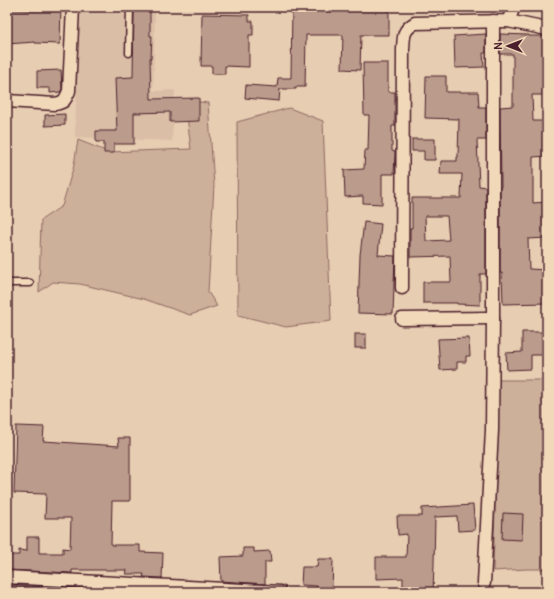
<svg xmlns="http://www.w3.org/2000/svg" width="554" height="599" viewBox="0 0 554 599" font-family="Pangolin,sans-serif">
<rect width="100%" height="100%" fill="#e7cdb1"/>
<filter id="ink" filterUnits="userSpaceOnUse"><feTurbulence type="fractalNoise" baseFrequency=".025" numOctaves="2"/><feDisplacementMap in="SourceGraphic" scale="8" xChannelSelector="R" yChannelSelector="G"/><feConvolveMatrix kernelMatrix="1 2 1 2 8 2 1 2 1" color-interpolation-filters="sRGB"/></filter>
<g filter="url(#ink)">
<polygon fill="#dabea6" points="79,7 155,7 153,91 175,90 172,141 75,137"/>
<g fill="#cdb09a" stroke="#8c6862">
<polygon points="185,100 208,103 214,185 208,292 217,306 190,315 144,299 80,284 53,282 39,292 41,220 62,206 74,165 78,140 108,152 191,149"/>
<polygon points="289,108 323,121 331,321 286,327 238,315 237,122"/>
<polygon points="499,380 547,380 547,569 527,569 493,571"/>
</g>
<g fill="#bb9c8c" stroke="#4a1f2b" fill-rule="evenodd">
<polygon points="36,7 61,7 60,44 35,43 35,42 7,44 7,9 36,10"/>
<polygon points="134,7 150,7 150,36 152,36 151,58 150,58 151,99 199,98 199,121 170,122 170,112 134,113 134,144 114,144 114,153 104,153 104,142 96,142 96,131 117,131 115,78 133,77"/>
<polygon points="292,7 389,7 389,35 361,35 360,70 342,69 343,35 306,35 305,87 296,87 296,89 280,89 279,101 245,98 246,85 277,87 278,78 291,78"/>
<polygon points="202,14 249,15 249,21 253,21 253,35 249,35 249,67 225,66 225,74 212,74 212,66 201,66"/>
<polygon points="486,34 486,53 483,53 484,67 455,68 454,36"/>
<polygon points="500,34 529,35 529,36 547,36 547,95 532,95 533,121 547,121 547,156 533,157 533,203 547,202 547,238 528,239 529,269 547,270 547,303 503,304 502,273 500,273 500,187 501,187 500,107 513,106 513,54 500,54"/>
<polygon points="363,63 388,63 388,92 395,92 395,126 392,126 392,151 395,152 394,174 382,174 382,204 363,203 363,196 345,197 344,170 364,169 365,150 368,150 369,115 364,115"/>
<polygon points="61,70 62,89 60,92 50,93 50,88 37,88 37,71"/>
<path d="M426 76H446V92H478L479 107H486V140H477L479 186 486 187V274H480V305L457 304V303H423V282H451L450 256 410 257V228H412V198H461L462 174H440L441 161H457V157H458L459 119 425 118ZM425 216H447L449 240 426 241Z"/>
<polygon points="65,114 65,125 45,126 45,115"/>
<polygon points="412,139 435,139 435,160 424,160 424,151 412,151"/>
<polygon points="364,222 381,224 378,255 395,256 393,314 358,313 360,255"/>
<polygon points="522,332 547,332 547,355 531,355 531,369 507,370 506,353 522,352"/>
<rect x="355" y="334" width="11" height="14"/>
<polygon points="469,338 470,356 466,356 466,362 457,362 457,369 440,370 438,339"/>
<polygon points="16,426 44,427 43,441 119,446 118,438 130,438 130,501 112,501 111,545 140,545 140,552 163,553 162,578 143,577 144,574 126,574 127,570 72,570 72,573 7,570 7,555 19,555 19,550 27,551 27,537 39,537 39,553 63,553 63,548 70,549 71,518 45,518 46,494 14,493"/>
<polygon points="473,505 475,530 458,531 457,516 435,517 434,564 433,592 403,592 403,578 376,579 376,557 406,557 407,534 398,535 397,516 422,516 422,508"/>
<polygon points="503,513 523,514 522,540 502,539"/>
<polygon points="243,548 254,548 254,552 270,551 271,562 265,562 265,584 221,581 220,557 243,556"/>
<polygon points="318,559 333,559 332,592 317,591 317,586 301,585 302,567 317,567"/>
<polygon points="7,585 72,588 73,592 7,592"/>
</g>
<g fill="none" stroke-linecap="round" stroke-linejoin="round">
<defs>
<g id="service">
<polyline points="129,53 130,7"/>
<polyline points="7,283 30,283"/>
</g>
<g id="minor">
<polyline points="508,21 547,29"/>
<path d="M7 101 55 104C65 102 65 100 69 91L73 7"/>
<path d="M402 288 403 50C404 36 402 31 415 23L508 21 514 7"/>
<polyline points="402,319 493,318"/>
<polyline points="7,577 280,592"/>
<polyline points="484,583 492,430 493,318 493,21"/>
</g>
</defs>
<use href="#service" stroke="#4a1f2b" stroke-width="9"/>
<use href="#minor" stroke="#4a1f2b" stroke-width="15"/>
<use href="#service" stroke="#f1d8b9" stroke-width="6"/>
<use href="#minor" stroke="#f1d8b9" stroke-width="12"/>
</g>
</g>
<rect width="554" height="599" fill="none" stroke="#f1d8b9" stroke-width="24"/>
<rect x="12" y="12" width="530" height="575" fill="none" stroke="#4a1f2b" stroke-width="1.5" filter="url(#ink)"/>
<g transform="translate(508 46) rotate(270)" stroke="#f1d8b9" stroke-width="3" paint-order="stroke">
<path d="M0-3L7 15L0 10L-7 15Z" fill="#4a1f2b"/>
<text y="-6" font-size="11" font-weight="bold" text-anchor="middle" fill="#4a1f2b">N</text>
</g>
</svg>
